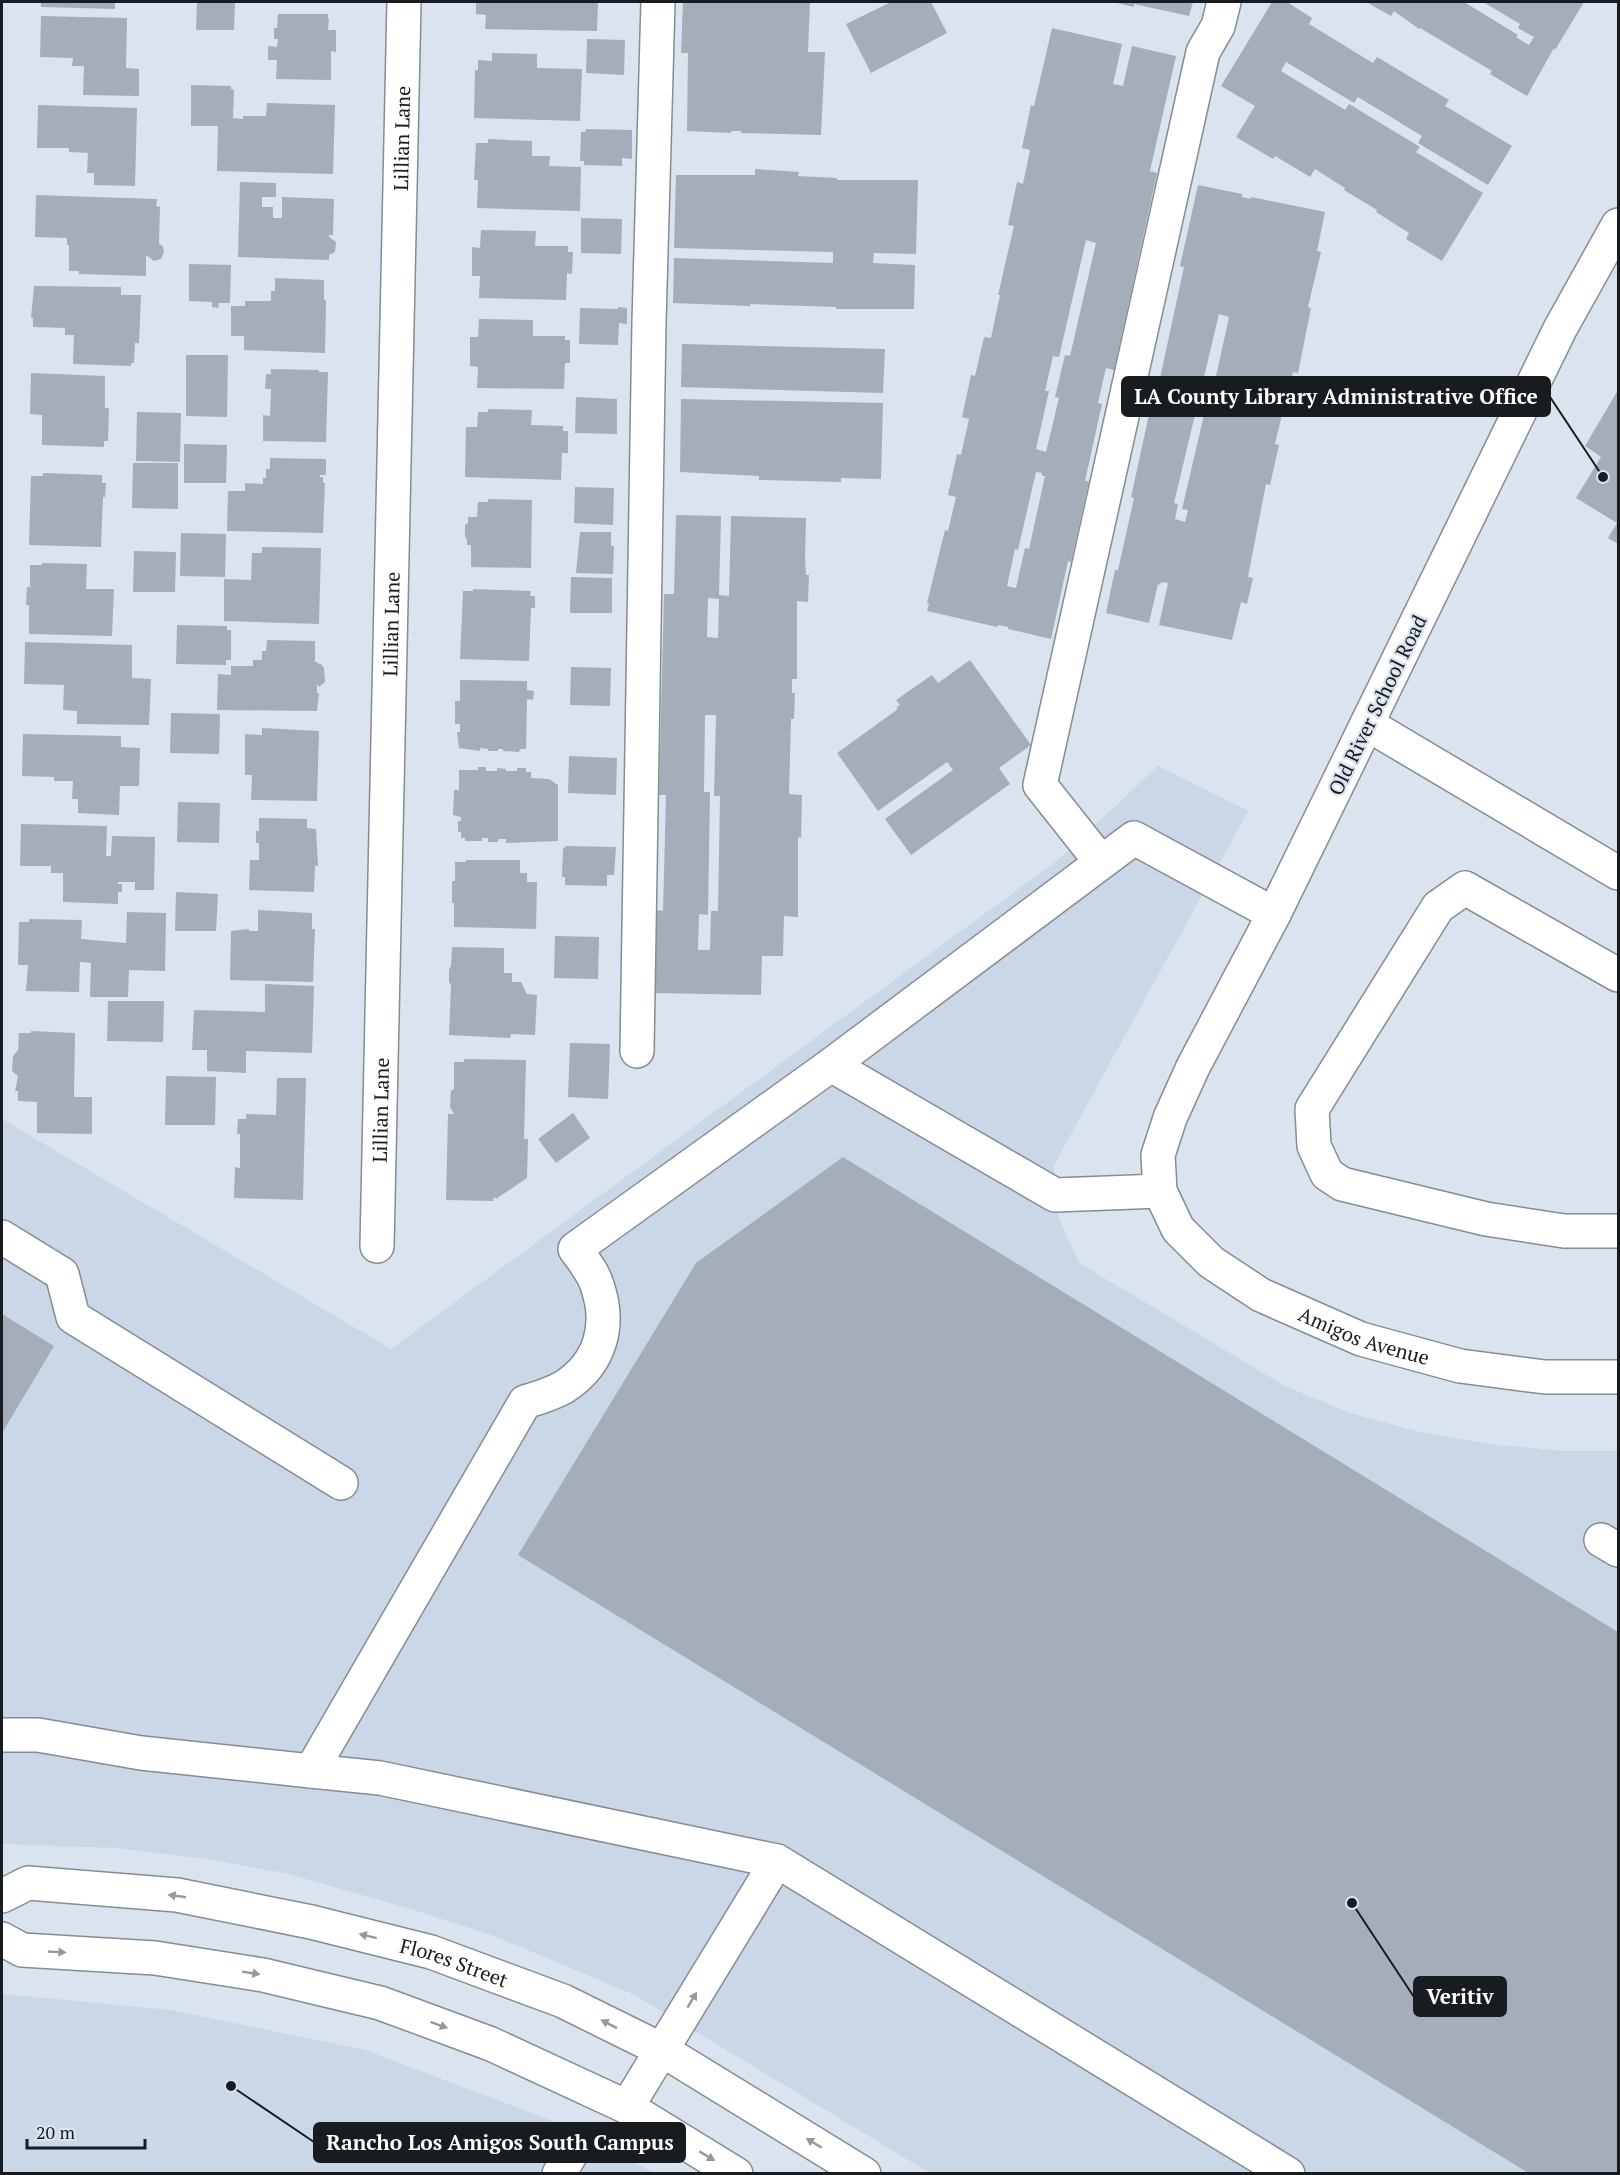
<svg xmlns="http://www.w3.org/2000/svg" width="1620" height="2175" viewBox="0 0 1620 2175" font-family="'PT Serif',serif">
<rect width="100%" height="100%" fill="#dae3ee"/>
<g fill="#c9d7e7">
<polygon points="1158,766 1248,811 1054,1165 1053,1186 1059,1219 1079,1263 1285,1386 1350,1413 1420,1432 1488,1444 1563,1451 1618,1451 1618,2173 930,2173 635,1995 494,1936 418,1911 285,1873 200,1858 115,1848 2,1844 2,1119 391,1349 1058,860"/>
<polygon points="2,1994 171,2010 365,2050 556,2122 655,2173 2,2173"/>
</g>
<g fill="#a5aeb8" fill-rule="evenodd">
<polygon points="41,2 115,2 115,9 41,7"/>
<polygon points="197,2 235,2 234,30 196,30"/>
<polygon points="476,2 598,2 597,31 485,29 486,15 476,14"/>
<polygon points="683,2 810,2 808,52 825,52 821,135 741,133 741,131 731,131 731,133 687,131 688,53 681,53"/>
<polygon points="891,2 931,2 947,33 871,73 846,24"/>
<polygon points="1113,2 1193,2 1189,16 1134,4 1134,7"/>
<polygon points="1272,2 1287,2 1312,18 1309,24 1373,63 1377,57 1449,100 1445,106 1512,146 1488,185 1418,143 1422,136 1358,97 1354,103 1286,62 1281,71 1345,110 1349,104 1420,147 1416,152 1483,193 1442,261 1406,239 1409,233 1376,212 1377,210 1344,190 1345,188 1315,169 1310,177 1275,156 1273,159 1236,137 1255,106 1221,86"/>
<polygon points="1366,2 1464,2 1518,35 1516,37 1529,45 1534,37 1518,28 1520,24 1483,2 1584,2 1555,50 1554,48 1527,96 1490,74 1492,71 1420,28 1419,29 1394,11 1391,16"/>
<polygon points="278,14 328,14 328,19 329,19 328,30 336,30 336,52 331,51 331,80 276,79 277,60 268,60 268,46 277,47 278,39 274,39 274,28 277,28"/>
<polygon points="41,16 127,18 126,68 139,69 139,96 83,95 84,66 72,66 73,58 40,57"/>
<path d="M1052 28 1122 44 1113 84 1123 86 1132 46 1176 56 1150 171 1157 173 1114 370 1106 368 1098 403 1102 404 1085 481H1089L1071 562 1068 561 1051 639 1008 629V627L998 625 997 627 927 611 929 604 927 603 945 530 948 531 956 497 948 495 957 454 961 455 969 419 962 417 971 375 975 376 984 337 991 338 1000 295H998L1014 226 1008 225 1017 182 1023 184 1030 150 1022 148 1031 105 1034 106ZM1086 240 1096 243 1070 356 1065 355 1055 397 1059 398 1046 452 1036 449 1049 391H1045L1053 356 1059 357ZM1036 472 1042 473V476H1045L1029 549 1025 548 1016 588 1007 586 1015 549 1018 550Z"/>
<polygon points="587,39 625,40 624,75 586,73"/>
<polygon points="492,53 537,54 537,68 582,69 580,121 474,118 475,70 478,70 478,60 492,61"/>
<polygon points="191,85 231,86 231,89 234,90 233,118 243,119 243,116 266,116 267,103 335,105 333,174 217,171 218,126 191,126"/>
<polygon points="38,105 137,108 135,186 94,185 94,173 87,173 88,153 69,152 69,148 37,148"/>
<polygon points="586,129 632,130 632,159 622,158 622,166 584,165 584,161 580,161 581,132 585,132"/>
<polygon points="488,139 532,141 532,156 550,156 549,166 581,167 580,211 477,208 478,180 474,180 476,143 488,143"/>
<polygon points="755,169 799,172 798,176 837,178 837,180 918,180 916,254 874,253 873,263 915,265 914,309 836,309 836,307 750,304 750,306 673,303 674,258 833,263 833,252 674,248 676,175 755,175"/>
<polygon points="240,182 276,183 276,197 262,197 262,207 273,207 273,218 282,218 282,197 334,199 333,235 329,235 329,237 336,242 335,252 329,255 329,260 238,257"/>
<path d="M1198 185 1242 194V197L1251 199V197L1325 212 1317 251 1321 252 1308 307 1311 308 1298 373 1293 372 1285 410H1283L1275 444 1279 445 1270 485 1266 484 1248 577 1253 578 1247 604 1241 602 1232 640 1159 625 1168 583 1161 582 1160 585 1158 584 1149 623 1106 613 1115 570H1118L1134 498 1131 497 1157 378H1160L1184 267 1180 266ZM1219 314 1229 317 1213 390 1210 389 1182 509 1188 510 1185 522 1175 519 1178 504 1174 503Z"/>
<polygon points="36,195 157,199 156,206 160,207 159,244 163,246 164,252 161,259 154,261 146,255 146,276 79,274 79,271 69,271 69,245 67,245 67,238 35,237"/>
<polygon points="581,218 622,219 621,254 581,253"/>
<polygon points="481,230 536,231 535,246 568,246 568,252 573,252 572,274 567,273 566,300 479,298 480,276 472,276 472,247 480,248"/>
<polygon points="189,264 231,265 230,303 219,303 218,308 212,307 212,302 189,301"/>
<polygon points="275,278 324,280 324,300 326,300 325,353 244,350 244,336 231,336 231,306 245,306 245,301 271,301 271,291 275,291"/>
<polygon points="34,286 121,287 121,295 141,295 139,343 135,343 134,363 131,363 131,366 73,364 74,335 65,335 65,328 33,327 33,318 31,318"/>
<polygon points="618,307 627,308 627,324 619,323 618,345 579,344 580,308 618,309"/>
<polygon points="479,319 533,320 533,336 565,336 565,340 570,340 570,363 565,363 564,389 477,388 478,367 470,366 470,337 478,337"/>
<polygon points="682,344 885,349 883,393 681,387"/>
<polygon points="186,355 228,355 227,417 186,416"/>
<polygon points="271,369 319,370 319,372 328,372 326,442 263,441 263,415 270,416 271,389 265,389 266,374 271,374"/>
<polygon points="31,373 105,376 105,408 109,408 108,441 104,441 104,447 42,445 42,415 30,414"/>
<polygon points="1618,390 1618,544 1608,538 1617,523 1576,498 1601,457 1585,446"/>
<polygon points="576,397 617,399 617,434 575,433"/>
<polygon points="681,399 883,403 881,479 841,478 841,482 759,480 759,476 680,472"/>
<polygon points="488,409 532,410 531,425 563,426 563,431 568,431 568,453 562,453 561,480 465,477 466,427 477,427 478,412 488,412"/>
<polygon points="137,412 181,413 180,462 136,461"/>
<polygon points="184,444 227,445 226,483 184,483"/>
<polygon points="270,458 326,459 326,475 320,475 320,477 323,477 323,483 325,483 323,533 227,531 228,491 245,491 245,483 263,484 263,478 266,478 266,469 270,469"/>
<polygon points="133,463 178,463 178,509 132,508"/>
<polygon points="43,473 102,475 102,483 106,483 105,497 103,497 101,547 29,545 31,476 43,476"/>
<polygon points="575,487 614,488 613,525 574,523"/>
<polygon points="488,499 532,500 531,568 471,567 471,545 467,545 467,540 465,536 465,525 468,523 468,517 477,517 478,502 488,502"/>
<path d="M676 515 721 516 719 595 729 596 731 516 806 518 805 557 806 575H809L808 602 797 601V679H792V693H795L794 719H791L789 794 802 795 801 838 798 837V917L784 916 783 956H762L761 995 654 993 656 910 663 911 666 795H659L664 594H674ZM708 598 719 599 718 638 707 637ZM705 715H716L714 796H720L718 911H711L710 950H698L699 914 708 915 710 792H704Z"/>
<polygon points="580,532 611,532 611,546 614,546 613,574 576,573"/>
<polygon points="181,533 226,534 225,577 180,576"/>
<polygon points="262,547 321,548 319,624 224,621 224,579 251,580 252,553 262,553"/>
<polygon points="134,551 176,552 175,592 133,592"/>
<polygon points="42,563 87,564 86,589 114,589 112,636 29,634 29,605 26,605 27,587 30,587 30,565 42,565"/>
<polygon points="571,577 612,578 612,613 570,613"/>
<polygon points="473,589 531,591 530,596 535,596 535,608 531,608 529,661 460,659 463,591 473,591"/>
<polygon points="177,625 227,626 227,630 231,630 231,660 226,660 226,665 176,664"/>
<polygon points="267,640 315,641 315,662 318,662 318,665 320,663 324,668 325,682 319,687 317,684 317,693 319,693 317,711 217,710 218,674 231,675 231,666 253,666 253,660 262,660 262,651 266,651"/>
<polygon points="25,642 132,645 132,678 151,679 149,725 77,724 77,711 63,710 64,685 24,684"/>
<polygon points="970,660 1031,745 999,768 1010,784 911,855 885,819 953,770 947,762 878,811 837,753 898,709 896,708 900,705 896,700 932,675 938,683"/>
<polygon points="571,667 611,668 610,706 570,705"/>
<polygon points="460,680 527,681 527,690 534,691 533,700 527,699 526,749 520,749 519,752 503,751 503,749 498,749 498,751 488,751 488,749 480,748 480,751 459,748 457,732 460,732 460,724 455,724 455,701 460,701"/>
<polygon points="171,713 220,714 219,754 170,753"/>
<polygon points="262,728 319,731 317,801 251,800 252,775 245,775 245,734 262,735"/>
<polygon points="23,734 121,736 121,747 140,748 139,786 120,786 119,815 78,813 78,799 72,799 73,781 54,781 54,777 22,776"/>
<polygon points="569,756 617,758 616,795 568,793"/>
<polygon points="478,767 486,767 486,771 497,771 497,768 506,769 506,771 517,771 517,768 526,768 526,772 531,772 531,778 549,779 558,785 558,841 506,843 506,839 498,839 498,842 488,842 488,838 482,838 482,841 465,841 465,838 461,838 461,832 458,832 458,821 461,821 461,817 453,815 454,790 459,790 459,770 478,770"/>
<polygon points="178,802 220,803 219,843 177,842"/>
<polygon points="259,818 307,819 307,828 316,829 318,866 315,866 314,892 249,890 250,860 259,860 259,843 256,843 256,831 259,831"/>
<polygon points="21,824 107,826 106,856 111,856 112,836 155,837 154,890 135,890 135,882 118,882 118,884 122,884 122,892 118,892 118,904 63,902 63,873 51,873 51,866 20,866"/>
<polygon points="566,846 616,847 614,875 607,875 607,886 565,885 565,877 562,877 563,849"/>
<polygon points="466,860 520,860 520,873 527,873 527,882 537,882 536,929 454,927 454,903 452,903 452,881 455,881 455,862 466,862"/>
<polygon points="176,892 218,894 216,931 175,931"/>
<polygon points="258,910 312,913 312,929 315,929 313,982 230,980 231,931 249,929 249,931 258,931"/>
<polygon points="127,912 166,913 165,971 129,970 128,997 90,997 91,963 80,962 79,992 26,991 28,965 18,965 19,922 29,922 29,919 82,920 81,939 126,943"/>
<polygon points="555,936 599,937 598,979 554,978"/>
<polygon points="452,947 504,948 504,973 512,973 512,982 521,982 527,994 537,995 535,1035 511,1034 510,1038 449,1035 451,985 449,982 449,969 451,966"/>
<polygon points="265,984 314,986 312,1053 246,1051 246,1073 207,1071 207,1050 192,1050 194,1010 265,1012"/>
<polygon points="108,1001 164,1001 163,1042 107,1041"/>
<polygon points="31,1031 75,1033 74,1097 92,1097 92,1134 37,1133 37,1102 18,1101 18,1091 15,1091 18,1076 12,1071 13,1056 18,1050 19,1033 31,1033"/>
<polygon points="570,1043 610,1044 608,1099 568,1097"/>
<polygon points="464,1059 526,1060 524,1139 528,1139 527,1178 496,1199 495,1197 493,1199 494,1201 446,1200 448,1114 454,1114 450,1107 451,1091 454,1089 454,1062 464,1062"/>
<polygon points="166,1076 216,1077 215,1125 165,1125"/>
<polygon points="277,1078 306,1078 303,1200 234,1198 235,1167 240,1168 240,1134 237,1134 238,1119 246,1119 246,1114 276,1115"/>
<polygon points="573,1113 590,1138 556,1163 538,1139"/>
<polygon points="843,1157 1618,1632 1618,2174 1530,2174 518,1555 696,1263"/>
<polygon points="2,1314 54,1346 2,1433"/>
</g>
<g fill="none" stroke-linecap="round" stroke-linejoin="round">
<defs>
<g id="minor">
<path id="s1" d="M1618 225 1560 329 1274 914 1193 1067 1170 1118 1158 1155 1160 1191 1178 1229 1211 1262 1261 1295 1361 1339 1460 1366 1545 1377H1618"/>
<polyline points="1367,724 1618,873"/>
<polyline points="1101,862 1040,785 1203,52 1218,26 1224,2"/>
<polyline points="1618,975 1465,888 1438,907 1312,1109 1314,1146 1327,1174 1342,1184 1486,1219 1564,1231 1618,1231"/>
<polyline points="637,1051 649,322 658,2"/>
<polyline points="831,1065 1055,1195 1160,1191"/>
<polyline points="2,1237 62,1274 73,1317 341,1483"/>
<path id="s2" d="M377 1246 404 2"/>
<polyline points="1601,1540 1618,1550"/>
<path d="M2 1735H38L141 1753 311 1771 525 1402C538 1398 552 1394 564 1387 601 1363 611 1325 597 1285 593 1272 583 1260 575 1249L831 1065 1134 838 1274 914"/>
<polyline points="311,1771 380,1778 777,1861 1288,2174"/>
<path id="s3" d="M2 1896 28 1883 177 1895 311 1922 431 1952 563 2001 662 2050 864 2174"/>
<polyline points="2,1939 22,1950 155,1958 263,1975 380,2003 491,2044 627,2107 736,2174"/>
<polyline points="627,2107 777,1861"/>
<polyline points="559,2174 575,2147"/>
</g>
</defs>
<use href="#minor" stroke="#848c96" stroke-width="36"/>
<use href="#minor" stroke="#fff" stroke-width="33"/>
</g>
<defs><path id="oneway-solid" d="M-6-.8H1V-3.2L6.5 0L1 3.2V.8H-6Z" transform="scale(1.5)"/></defs>
<g fill="#97989a">
<use href="#oneway-solid" transform="translate(177 1896) rotate(-172)"/>
<use href="#oneway-solid" transform="translate(368 1936) rotate(-166)"/>
<use href="#oneway-solid" transform="translate(57 1952) rotate(3)"/>
<use href="#oneway-solid" transform="translate(251 1973) rotate(9)"/>
<use href="#oneway-solid" transform="translate(692 2000) rotate(-59)"/>
<use href="#oneway-solid" transform="translate(609 2024) rotate(-153)"/>
<use href="#oneway-solid" transform="translate(439 2025) rotate(20)"/>
<use href="#oneway-solid" transform="translate(814 2143) rotate(-149)"/>
<use href="#oneway-solid" transform="translate(707 2156) rotate(31)"/>
</g>
<g text-anchor="middle" dominant-baseline="central" stroke-width="4.5" stroke-linejoin="round" paint-order="stroke">
<g font-size="20" fill="#181b1f" stroke="#dae3ee">
<text stroke="none"><textPath href="#s2" startOffset="1108">Lillian Lane</textPath></text>
<text stroke="none"><textPath href="#s2" startOffset="622">Lillian Lane</textPath></text>
<text transform="translate(1377 705) rotate(-64)">Old River School Road</text>
<text stroke="none"><textPath href="#s2" startOffset="136">Lillian Lane</textPath></text>
<text stroke="none"><textPath href="#s1" startOffset="1334">Amigos Avenue</textPath></text>
<text stroke="none"><textPath href="#s3" startOffset="464">Flores Street</textPath></text>
</g>
</g>
<path fill="none" stroke="#181b1f" stroke-width="2" d="M1603 477L1550 397M1352 1903L1414 1997M231 2086L314 2142"/>
<g fill="#181b1f" stroke="#dae3ee" stroke-width="2">
<circle cx="1603" cy="477" r="6"/>
<circle cx="1352" cy="1903" r="6"/>
<circle cx="231" cy="2086" r="6"/>
</g>
<g fill="#181b1f" stroke="#181b1f" stroke-width="2">
<rect x="1122" y="377" width="428" height="39" rx="6"/>
<rect x="1414" y="1977" width="92" height="39" rx="6"/>
<rect x="314" y="2123" width="371" height="39" rx="6"/>
</g>
<g font-size="21" text-anchor="middle" font-weight="bold" fill="#fff">
<text x="1336" y="404">LA County Library Administrative Office</text>
<text x="1460" y="2004">Veritiv</text>
<text x="500" y="2150">Rancho Los Amigos South Campus</text>
</g>
<rect width="1620" height="2175" fill="none" stroke="#181b1f" stroke-width="6"/>
<path d="M27 2139v9h118v-9" fill="none" stroke="#181b1f" stroke-width="3"/>
<text x="36" y="2139" font-size="18" fill="#181b1f" stroke="#dae3ee" stroke-width="4.5" paint-order="stroke">20 m</text>
</svg>
